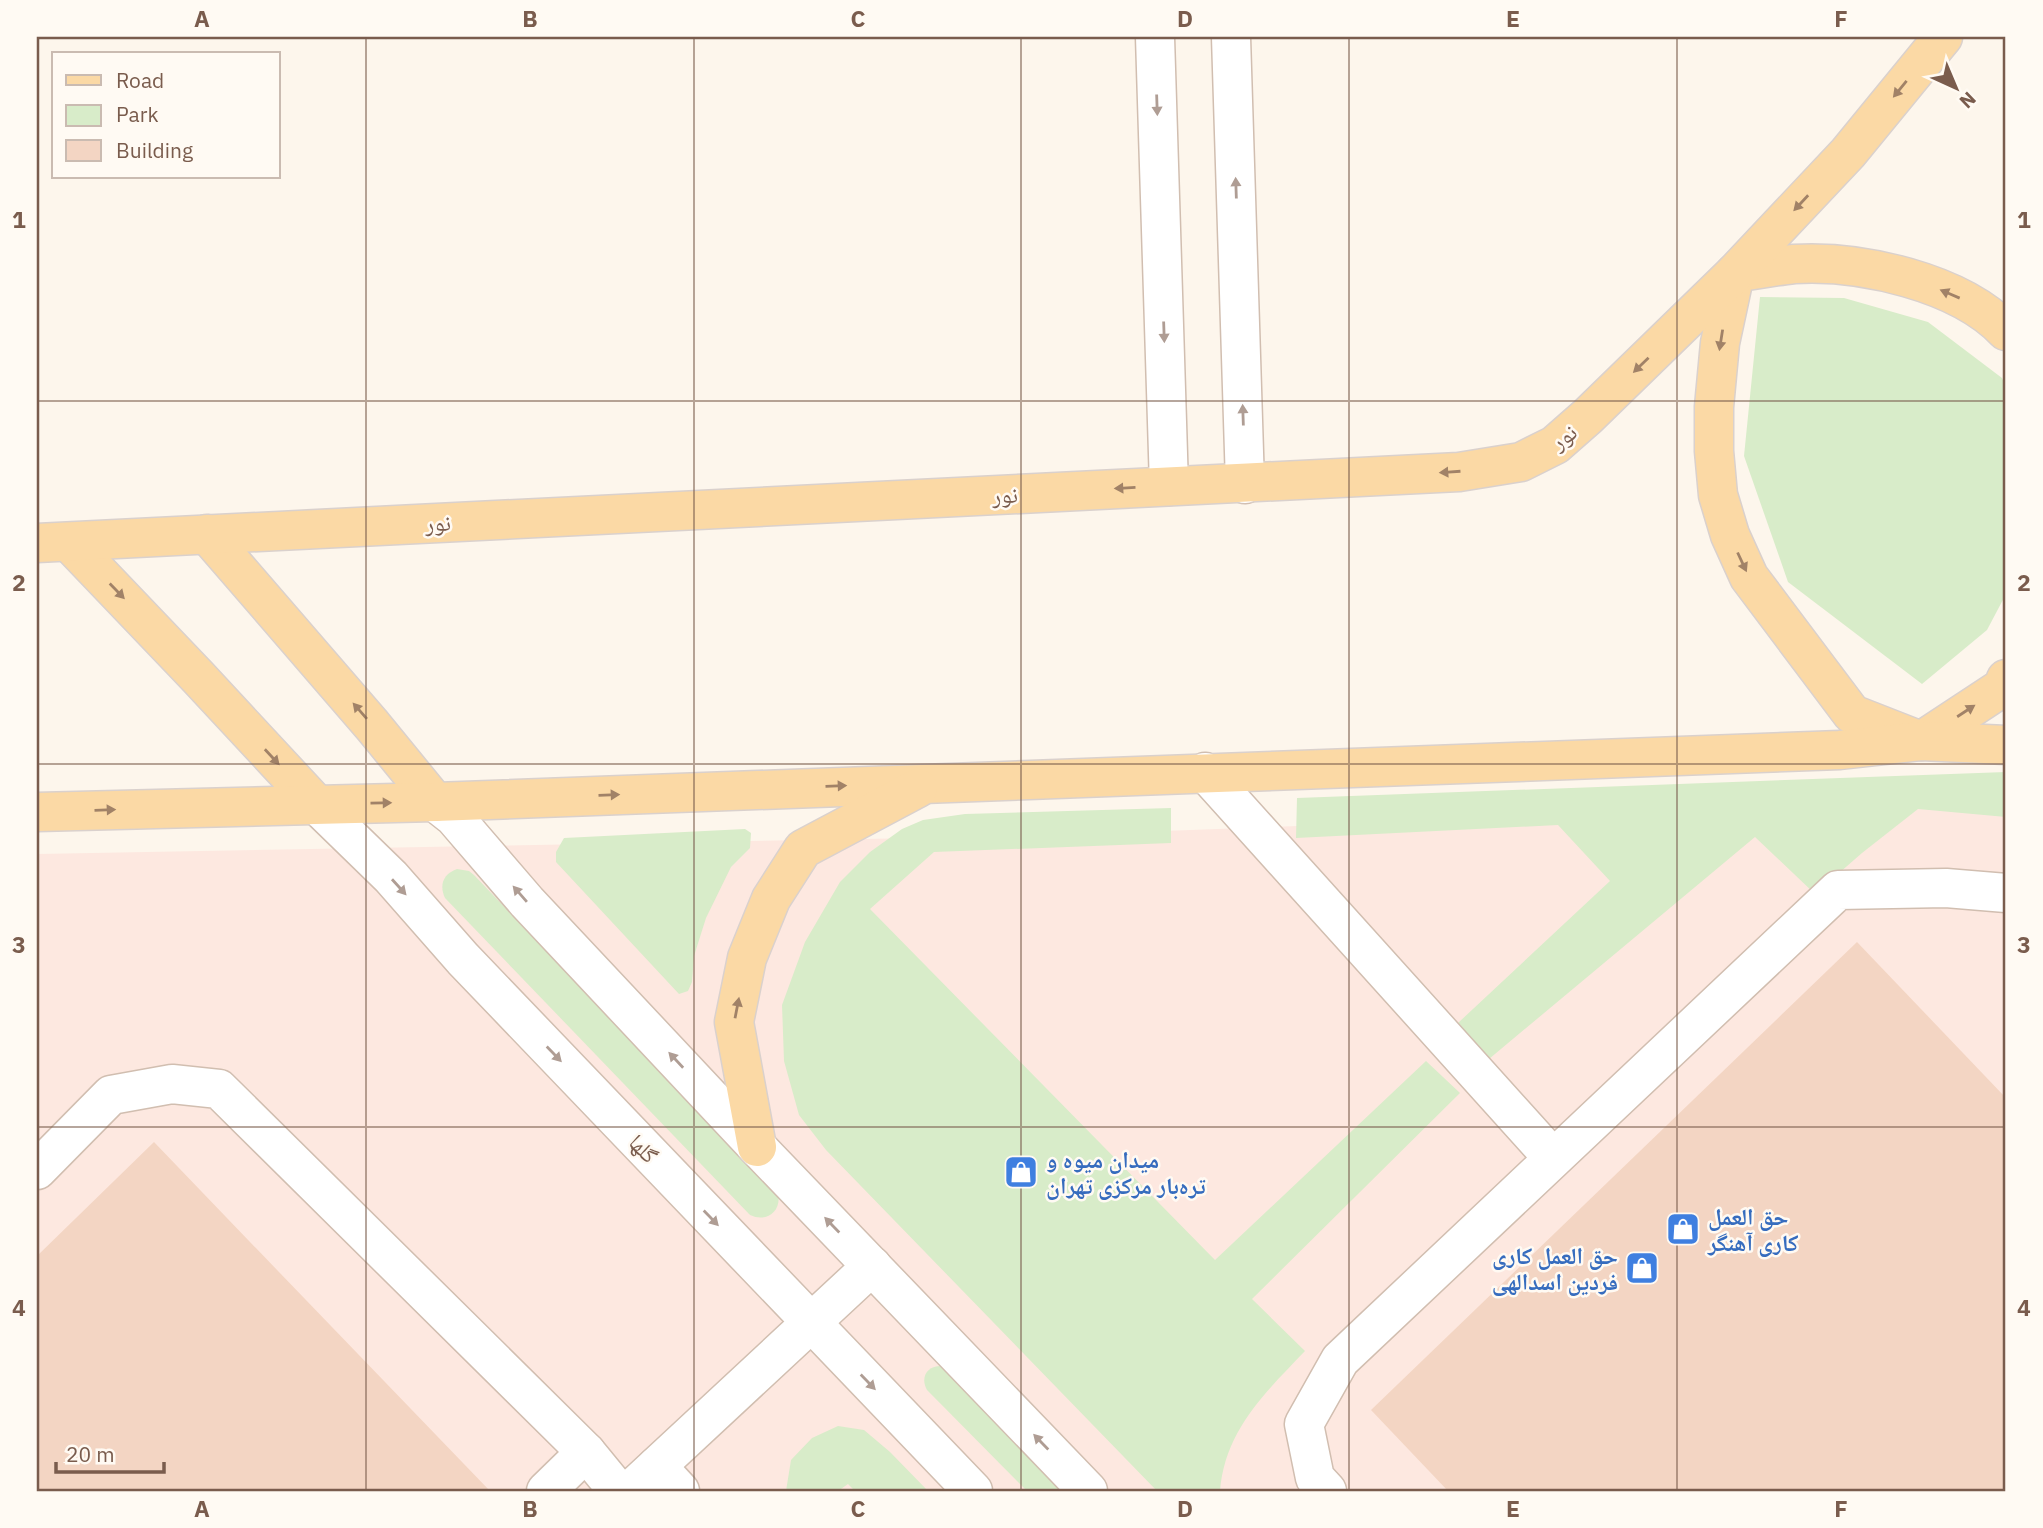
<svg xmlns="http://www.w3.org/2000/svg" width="2043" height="1528" viewBox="0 0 2043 1528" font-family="'IBM Plex Sans','Noto Naskh Arabic',sans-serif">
<rect width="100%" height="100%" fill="#fdf6ec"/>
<polygon fill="#fde8e0" points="2006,800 2006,1491 37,1491 37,854 1027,836"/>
<g fill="#d8ecc9">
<polygon points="1760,297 1844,298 1928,322 2002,378 2006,387 2006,594 1987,630 1922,684 1788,582 1744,456"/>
<polygon points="2006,772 2006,817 1918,809 1862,853 1815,894 1755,837 1489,1059 1458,1023 1610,881 1558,825 1296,838 1297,798"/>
<path d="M1171 808V843L934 852 870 909 1215 1260 1426 1061 1460 1093 1252 1299 1305 1351C1265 1393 1225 1430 1220 1491H1157L826 1150 799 1115 784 1061 782 1005 805 942 840 882 870 852 902 829 923 820 965 814Z"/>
<polygon points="745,829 751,833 750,848 731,867 706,918 694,956 692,982 688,991 679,994 556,862 556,852 564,838"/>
<path d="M457 869 469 871 474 875 778 1193C782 1211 767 1223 750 1215L445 898C439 885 443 874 457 869Z"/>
<path d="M941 1366 1065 1491H1027L927 1390C920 1377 927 1366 941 1366Z"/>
<polygon points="838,1426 864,1430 890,1452 928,1491 855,1491 848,1484 838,1491 786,1491 791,1460 812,1438"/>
</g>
<g fill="#f3d5c3">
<polygon points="1857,942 2006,1098 2006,1491 1448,1491 1371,1410"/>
<polygon points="154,1142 226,1217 490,1491 37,1491 37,1256"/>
</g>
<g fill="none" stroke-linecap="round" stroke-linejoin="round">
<defs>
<g id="minor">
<polyline points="1155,37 1169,486"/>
<polyline points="1231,37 1245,484"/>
<polyline points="1205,772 1553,1158"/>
<polyline points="435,802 454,817 527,902 757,1147 1088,1491"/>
<polyline points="316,804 391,877 463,959 973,1491"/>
<polyline points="37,1170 111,1095 172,1084 219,1089 586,1452 618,1491"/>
<polyline points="657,1466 680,1491"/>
<polyline points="546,1491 586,1452"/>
<polyline points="630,1491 872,1266"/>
<polyline points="1327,1491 1315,1478 1304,1424 1340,1360 1838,890 1946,888 2006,893"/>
</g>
<g id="major">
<path d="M2006 331C1959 282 1861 260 1794 264 1775 266 1755 270 1735 273L1720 343 1714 407V451L1718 495 1730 535 1749 577 1852 714 1921 741 2003 687 2006 679"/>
<polyline points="207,534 372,725 435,802"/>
<polyline points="69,542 198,677 316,804"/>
<polyline points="37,543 1459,472 1521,462 1555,445 1588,416 1735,273 1848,153 1943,37"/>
<polyline points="37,812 435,802 1840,750 1921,741 2006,745"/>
<polyline points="757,1147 734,1022 747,958 771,899 803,849 918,788"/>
</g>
</defs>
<use href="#minor" stroke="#d1beb0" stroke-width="41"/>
<use href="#major" stroke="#dad1cd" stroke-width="41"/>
<use href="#minor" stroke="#fff" stroke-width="38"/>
<use href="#major" stroke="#fbd9a5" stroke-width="38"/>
</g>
<defs><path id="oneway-solid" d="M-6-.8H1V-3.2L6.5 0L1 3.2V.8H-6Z" transform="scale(1.75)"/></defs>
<g fill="#a18267">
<use href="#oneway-solid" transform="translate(1900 89) rotate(129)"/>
<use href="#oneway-solid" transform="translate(1801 203) rotate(133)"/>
<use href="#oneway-solid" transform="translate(1950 294) rotate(-157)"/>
<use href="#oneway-solid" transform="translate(1721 340) rotate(99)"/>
<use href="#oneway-solid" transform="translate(1641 365) rotate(136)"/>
<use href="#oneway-solid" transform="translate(1450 472) rotate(176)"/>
<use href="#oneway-solid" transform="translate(1125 488) rotate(177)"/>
<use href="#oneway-solid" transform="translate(1742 562) rotate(65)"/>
<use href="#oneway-solid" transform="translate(117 591) rotate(46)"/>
<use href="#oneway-solid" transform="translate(360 711) rotate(-131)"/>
<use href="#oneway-solid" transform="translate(1966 711) rotate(-33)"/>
<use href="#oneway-solid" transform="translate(272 757) rotate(47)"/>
<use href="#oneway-solid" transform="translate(836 786) rotate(-2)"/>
<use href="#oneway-solid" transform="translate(609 795) rotate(-2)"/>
<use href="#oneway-solid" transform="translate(381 803) rotate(-1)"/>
<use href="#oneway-solid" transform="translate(105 810) rotate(-2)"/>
<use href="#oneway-solid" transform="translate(737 1008) rotate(-79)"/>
</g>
<g fill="#af9d94">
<use href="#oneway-solid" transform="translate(1157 105) rotate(88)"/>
<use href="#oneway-solid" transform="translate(1236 188) rotate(-92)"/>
<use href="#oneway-solid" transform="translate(1164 332) rotate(88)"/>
<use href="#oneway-solid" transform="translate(1243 415) rotate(-92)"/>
<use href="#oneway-solid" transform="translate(399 887) rotate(48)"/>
<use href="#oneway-solid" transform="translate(520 894) rotate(-131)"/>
<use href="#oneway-solid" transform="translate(554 1054) rotate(46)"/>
<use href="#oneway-solid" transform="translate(676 1060) rotate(-133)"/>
<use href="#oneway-solid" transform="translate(711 1218) rotate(46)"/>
<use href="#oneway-solid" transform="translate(832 1225) rotate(-134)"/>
<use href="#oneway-solid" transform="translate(868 1382) rotate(46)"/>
<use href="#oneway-solid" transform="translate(1041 1442) rotate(-134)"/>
</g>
<path fill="none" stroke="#7a5c4d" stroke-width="2" stroke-opacity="0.55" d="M366 37V1491M694 37V1491M1021 37V1491M1349 37V1491M1677 37V1491M37 401H2006M37 764H2006M37 1127H2006"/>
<defs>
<symbol id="shop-square" viewBox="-11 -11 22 22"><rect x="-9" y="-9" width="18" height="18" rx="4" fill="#3f7fe0" stroke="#fffaf3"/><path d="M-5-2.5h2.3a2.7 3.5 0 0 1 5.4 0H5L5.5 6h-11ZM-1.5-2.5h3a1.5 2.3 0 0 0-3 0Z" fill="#fff"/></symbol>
</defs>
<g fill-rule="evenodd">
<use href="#shop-square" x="1002" y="1153" width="38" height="38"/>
<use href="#shop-square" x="1664" y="1210" width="38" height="38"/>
<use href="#shop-square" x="1623" y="1249" width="38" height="38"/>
</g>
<g text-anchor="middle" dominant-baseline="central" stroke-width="5" stroke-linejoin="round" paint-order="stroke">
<g font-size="23" fill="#7a5c4d" stroke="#fffaf3">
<text transform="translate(1563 436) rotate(-37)">نور</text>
<text transform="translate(1005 494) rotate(-3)">نور</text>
<text transform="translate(438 522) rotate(-3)">نور</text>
<text transform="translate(644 1148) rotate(46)">گلها</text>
</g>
<g font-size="23" font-weight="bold" fill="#366cbe" stroke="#fffaf3" text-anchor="start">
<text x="1046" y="1159">میدان میوه و<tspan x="1046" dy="26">تره‌بار مرکزی تهران</tspan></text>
<text x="1708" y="1216">حق العمل<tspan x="1708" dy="26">کاری آهنگر</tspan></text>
<text x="1618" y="1255" text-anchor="end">حق العمل کاری<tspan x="1618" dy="26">فردین اسدالهی</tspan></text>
</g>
</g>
<rect width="2043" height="1528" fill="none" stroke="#fffaf3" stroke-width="77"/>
<rect x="52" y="52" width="228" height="126" fill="#fffaf3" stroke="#cabbb1" stroke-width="2"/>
<rect x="66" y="75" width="35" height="10" fill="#fbd9a5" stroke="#cabbb1" stroke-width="2"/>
<text x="116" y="88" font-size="21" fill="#7a5c4d">Road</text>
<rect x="66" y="105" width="35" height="21" fill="#d8ecc9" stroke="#cabbb1" stroke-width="2"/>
<text x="116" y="122" font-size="21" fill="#7a5c4d">Park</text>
<rect x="66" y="140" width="35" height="21" fill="#f3d5c3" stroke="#cabbb1" stroke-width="2"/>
<text x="116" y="158" font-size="21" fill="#7a5c4d">Building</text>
<g transform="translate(1956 88) rotate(136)" stroke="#fffaf3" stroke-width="5" paint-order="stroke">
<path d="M0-5L12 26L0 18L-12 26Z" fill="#7a5c4d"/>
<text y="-10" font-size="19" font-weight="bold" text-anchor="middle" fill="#7a5c4d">N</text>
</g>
<path d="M56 1462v10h108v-10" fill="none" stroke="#7a5c4d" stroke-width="3.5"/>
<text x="66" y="1462" font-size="21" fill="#7a5c4d" stroke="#fffaf3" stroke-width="5" paint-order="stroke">20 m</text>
<rect x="38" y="38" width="1966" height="1452" fill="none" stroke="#7a5c4d" stroke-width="2.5"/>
<g font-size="23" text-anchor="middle" font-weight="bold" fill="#7a5c4d">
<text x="202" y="27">A</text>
<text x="530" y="27">B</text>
<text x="858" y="27">C</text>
<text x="1185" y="27">D</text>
<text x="1513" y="27">E</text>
<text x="1841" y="27">F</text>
<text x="19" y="228">1</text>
<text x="2024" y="228">1</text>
<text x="19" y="591">2</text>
<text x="2024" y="591">2</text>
<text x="19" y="953">3</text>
<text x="2024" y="953">3</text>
<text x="19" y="1316">4</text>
<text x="2024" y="1316">4</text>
<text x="202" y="1517">A</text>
<text x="530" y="1517">B</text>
<text x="858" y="1517">C</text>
<text x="1185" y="1517">D</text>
<text x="1513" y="1517">E</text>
<text x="1841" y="1517">F</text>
</g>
</svg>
